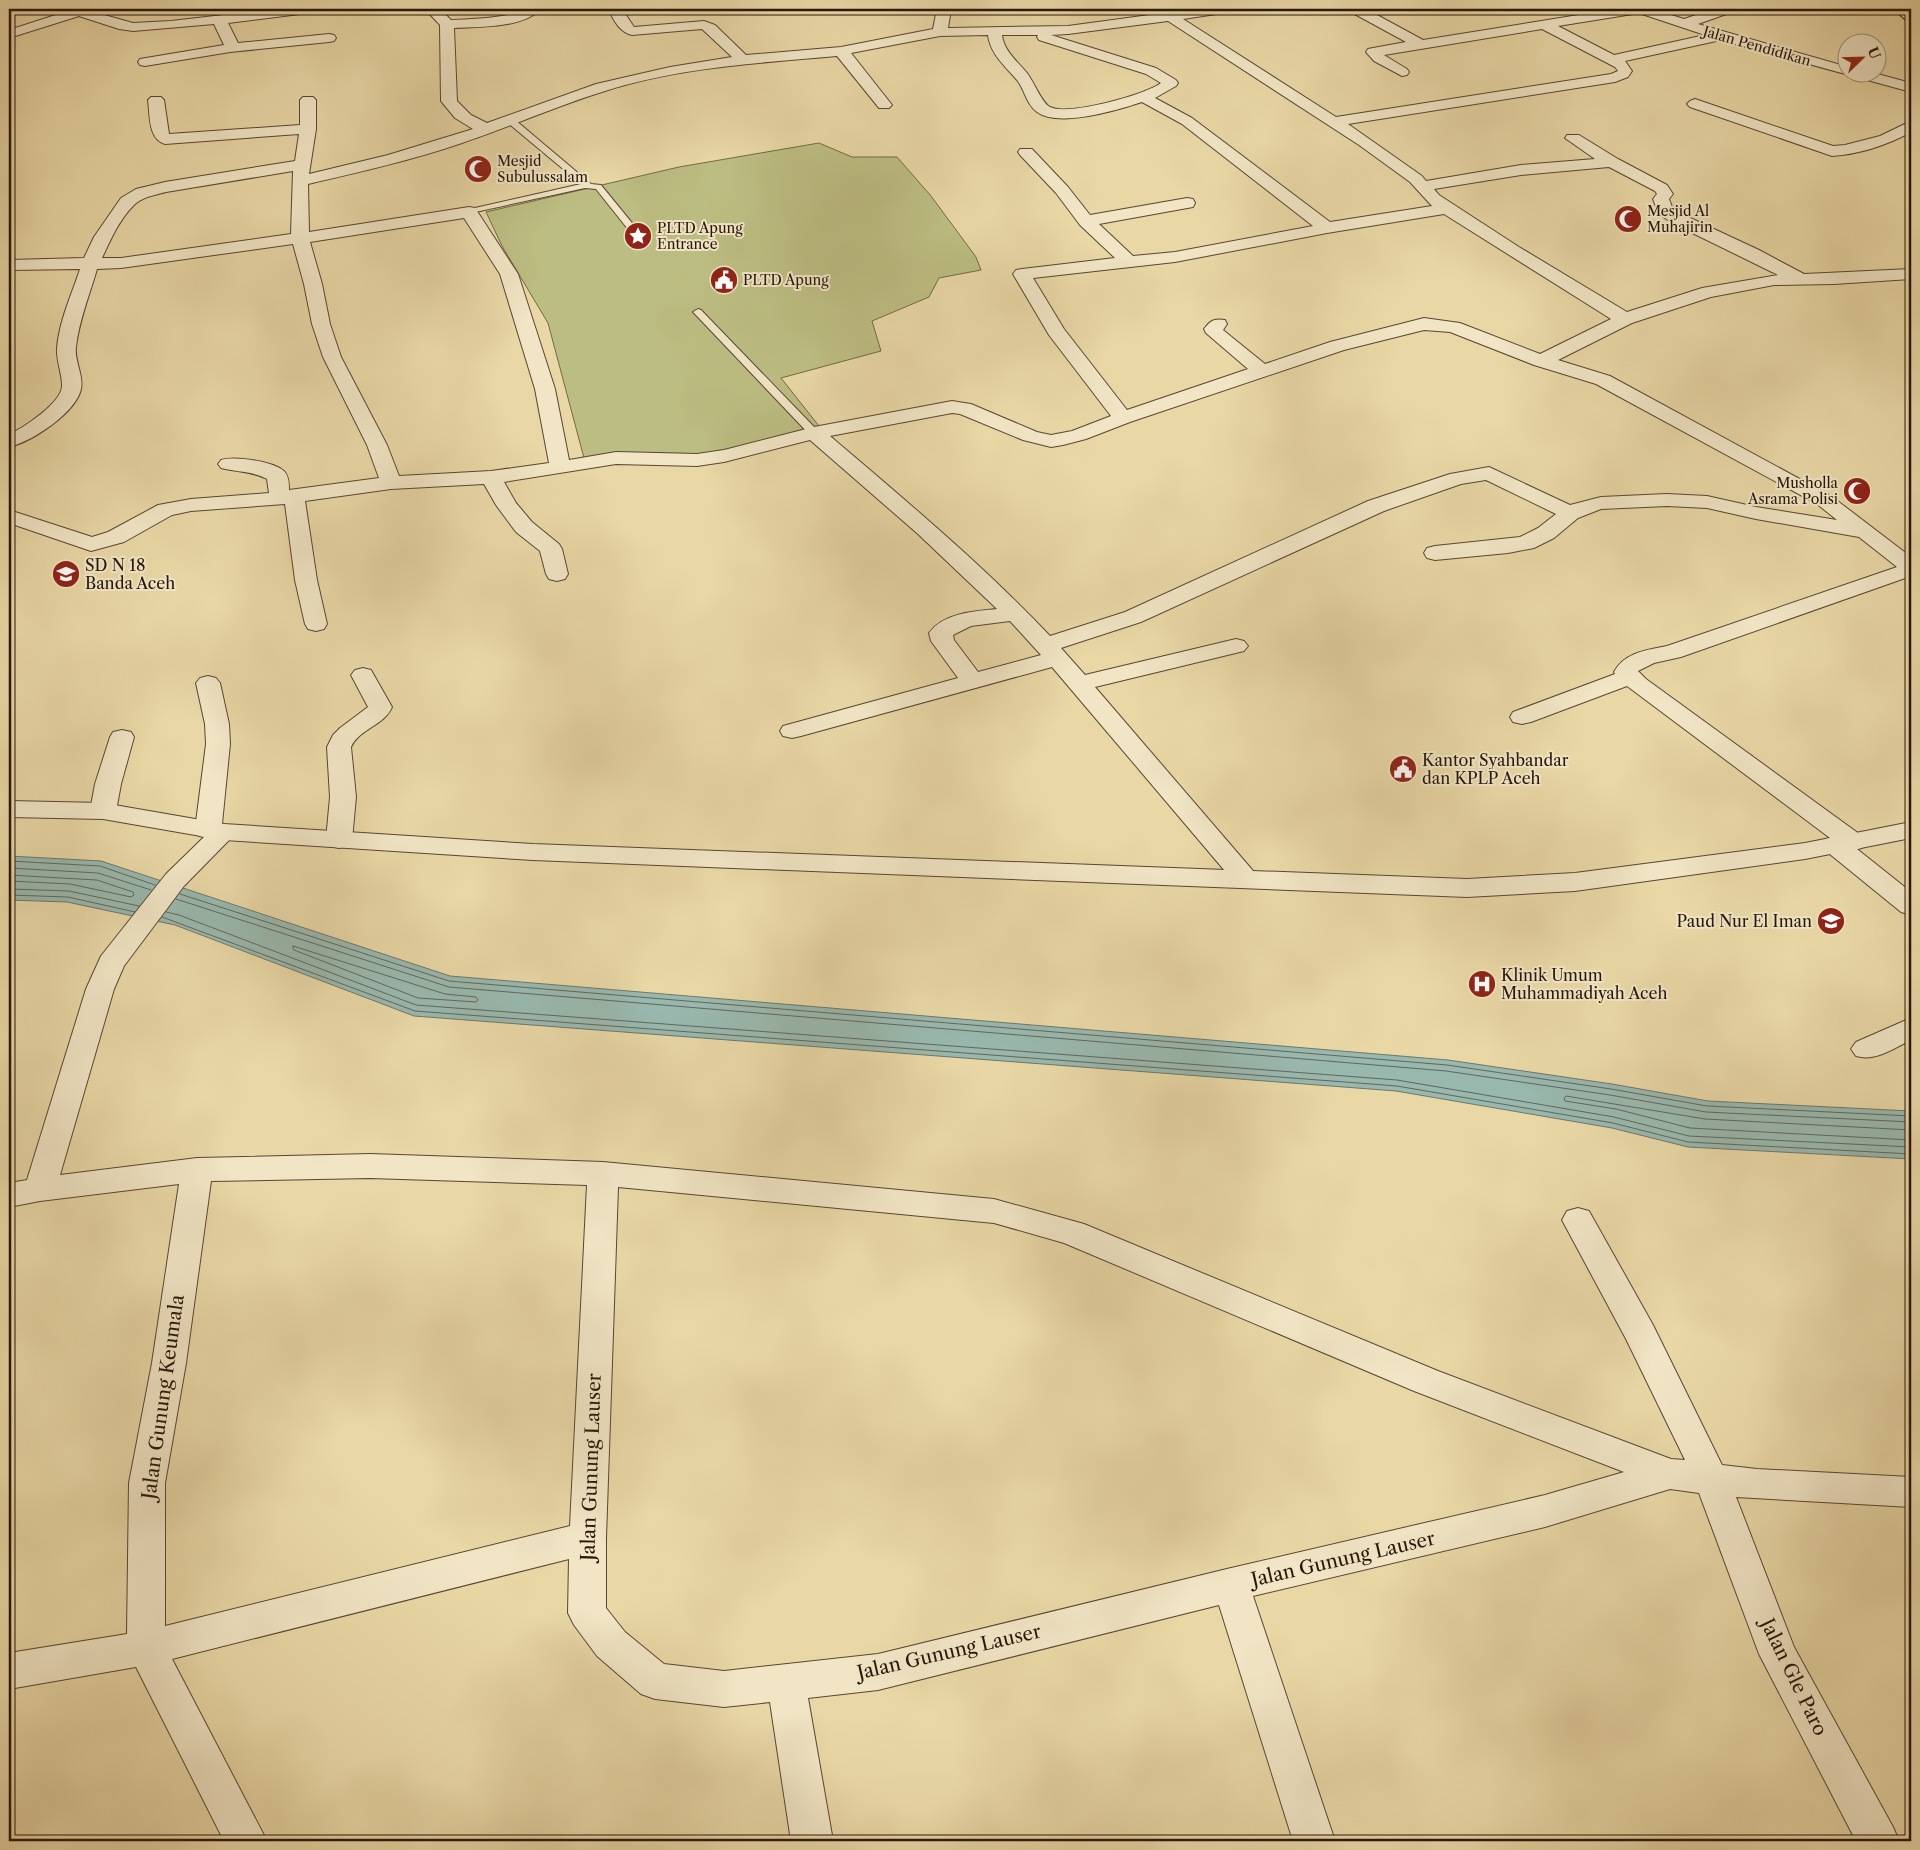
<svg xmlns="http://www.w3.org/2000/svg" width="1920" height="1850" viewBox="0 0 1920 1850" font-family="'Libre Caslon Text',serif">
<rect width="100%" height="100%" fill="#e9d7a6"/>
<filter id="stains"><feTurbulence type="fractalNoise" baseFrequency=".004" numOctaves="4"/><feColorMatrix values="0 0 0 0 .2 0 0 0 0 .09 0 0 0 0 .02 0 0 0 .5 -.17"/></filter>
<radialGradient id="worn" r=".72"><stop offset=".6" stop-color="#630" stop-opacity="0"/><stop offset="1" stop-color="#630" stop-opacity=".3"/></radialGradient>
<polygon fill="#bcbd82" stroke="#726a46" points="819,143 852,157 897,157 931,196 976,257 981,270 939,278 929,297 872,321 881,351 781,378 819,426 698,457 584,458 548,323 502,246 486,212 679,167"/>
<polygon fill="#99b8ae" stroke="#6c776d" points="9,856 101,861 450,976 1448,1060 1612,1084 1708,1101 1911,1111 1911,1159 1688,1147 1612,1128 1396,1091 414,1016 175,925 67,902 9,900"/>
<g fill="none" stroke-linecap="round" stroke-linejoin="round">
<g stroke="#60675c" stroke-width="1">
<polyline points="9,861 100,866 155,885"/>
<polyline points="9,868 98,873 151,890"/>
<polyline points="9,875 97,880 133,892 134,895 131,897 70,884 9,881"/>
<polyline points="9,889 69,891 139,906"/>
<polyline points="180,894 449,981 1447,1065 1611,1089 1707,1106 1911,1116"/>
<polyline points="9,895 68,897 135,912"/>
<polyline points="176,899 449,987 1446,1071 1610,1095 1706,1112 1911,1122"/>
<polyline points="166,912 179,915 416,1005 1397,1080 1614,1117 1689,1136 1911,1147"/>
<polyline points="162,917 415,1011 1397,1086 1613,1123 1688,1142 1911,1154"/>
<polygon points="293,946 445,994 476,997 478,1000 476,1002 418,998 294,950"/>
<polyline points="1911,1130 1705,1119 1566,1096 1564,1098 1565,1101 1616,1109 1690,1128 1911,1140"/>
</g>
<defs>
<g id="service">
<polygon points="508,119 514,119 591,184 601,185 641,234 641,238 635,238 596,189 585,188 466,214 466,210 581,184 508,123"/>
<polygon points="698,309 701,310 818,431 818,435 810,435 695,314 693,312"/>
</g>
<g id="minor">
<polygon points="63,9 83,9 133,23 171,21 275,9 315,9 313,12 308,13 228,23 238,43 329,34 334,35 336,38 334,41 329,42 230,52 145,66 140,65 138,62 140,59 224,45 214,24 133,31 119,29 79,16 9,38 9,30 65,12"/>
<path d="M425 9H440L451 20C468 19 485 19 502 16 517 14 523 8 540 9 525 28 477 27 454 28L457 101 471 115 487 123 596 84 670 67 732 57 702 29 632 35C619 32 614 20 608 9H622L634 27 704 21 715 25 746 55 841 47 933 29 937 9H951L948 28 1068 26 1194 9H1230L1228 12 1223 13 1183 19 1336 117 1611 74 1618 71 1615 67 1542 29 1384 55 1407 69 1409 72 1407 75 1402 76 1374 61 1366 52 1368 49 1373 48 1406 42 1351 12 1349 9H1366L1423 40 1616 9H1652L1684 19 1714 9H1734L1732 12 1698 24 1848 67V72H1870L1911 83V92L1721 40 1625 61 1632 71 1628 77 1615 82 1348 124 1422 176 1426 181 1521 165 1595 159 1565 138 1567 135H1579L1618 159 1667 185 1673 194 1669 199 1672 207 1686 216 1759 250 1804 274 1911 269V279L1834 284 1774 285 1711 297 1632 323 1558 360 1610 376 1831 496 1911 557V576L1681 657 1654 663 1638 671 1646 679 1862 836 1866 842 1862 848 1857 849 1911 892V915L1901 912 1826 851 1822 845 1826 839 1830 838 1627 686 1531 722 1522 724 1513 722 1510 717 1513 712 1615 674 1614 672C1625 652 1647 650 1667 646L1897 567 1859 537 1756 519 1707 508 1667 506 1601 509 1578 518 1554 538 1534 548 1508 553 1435 560 1427 558 1424 553 1427 548 1435 546 1520 537 1538 528 1556 514 1486 480 1461 484 1384 511 1141 622 1061 648 1085 675 1236 639 1244 641 1248 646 1244 651 1095 687 1254 872 1258 878 1254 884 1245 887 1236 884 1052 667 801 736 792 738 783 736 780 731 783 726 958 678 931 641 929 633C943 613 975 611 997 609L918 534 810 440 724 462 697 466 616 464 504 482 516 503 532 522 559 544 562 549 568 574 565 579 557 581 549 579 546 574 540 551 516 532 496 505 484 484 391 489 305 501 317 580 327 624 324 629 316 631 308 629 305 624 295 580 285 504 191 511 172 515 124 542 91 551 9 523V510L92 537 108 532 158 505 191 499 269 493 267 479C253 471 236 472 221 468L218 464 221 460C235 456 272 461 284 471 289 476 289 484 289 490L379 478 367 445 323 357 312 324 304 284 293 244 121 268 97 269C90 294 79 320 76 347 74 360 84 376 81 389 76 413 31 442 9 447V434C23 429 62 402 62 386 62 373 56 360 57 348 59 321 72 294 80 269L9 270V260L84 258 94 237 121 198 136 189 165 182 295 161 299 134 165 144C148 139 150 115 148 100L151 97H161L164 100 169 134 300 125V100L303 97H313L316 100V129L309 174 388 155 473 129 455 118 441 101 440 25ZM1639 13 1705 35 1614 55 1558 26ZM1168 21 1359 145 1410 182 1432 206 1330 222 1192 118 1155 98 1176 86 1178 83 1176 80 1156 68 1051 35 1068 34ZM988 35C990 54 1006 67 1017 80 1025 90 1026 104 1037 112 1058 128 1118 110 1142 102L1182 124 1313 226 1175 252 1133 256 1099 224 1193 207 1195 203 1193 199 1187 198 1090 215 1068 187 1032 149H1020L1018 152 1020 155 1056 193 1080 225 1115 258 1022 269 1016 270 1013 274 1049 335 1111 416 1072 431 1051 435 1037 432 971 404 952 401 814 427 724 450 697 454 616 452 569 460 555 389 518 274 475 208 469 207 309 232 308 184C360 172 412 160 462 143 510 127 556 106 605 91 679 67 760 63 837 56L879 108H889L892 105 851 53 940 36ZM1002 35H1038L1037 37 1039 40 1146 74 1161 83C1145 95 1068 116 1050 107 1042 103 1034 82 1027 73 1017 61 1004 51 1002 35ZM1609 167 1655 191 1657 194 1653 199 1659 214 1674 224 1778 275 1702 288 1627 312 1519 247 1439 195 1434 189 1521 175ZM293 171 291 234 121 258H102C110 241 119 220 133 206 141 197 155 195 166 192ZM1444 214 1611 319 1540 354 1460 323 1424 318 1330 342 1265 364 1223 330 1227 324 1225 320C1214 318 1210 321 1204 329L1206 333 1248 369 1127 410 1064 329 1033 278 1175 262 1327 233ZM464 218 500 274 535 389 549 463 491 471 399 476 387 445 341 357 330 324 322 284 310 242ZM1424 330 1450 332 1534 365 1596 384 1817 504 1837 520 1756 507 1707 496 1667 494 1601 497 1570 505 1489 467 1450 474 1368 501 1125 612 1050 636C982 564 905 500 830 436L952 413 960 414 1023 440 1051 447 1063 445 1086 439 1130 422 1344 350ZM1010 621 1041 655 978 672 954 640 953 635 971 626Z"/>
<path d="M1695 99 1833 146 1845 145 1880 136 1911 121V132C1887 145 1860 154 1832 156L1690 107 1687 104 1690 101Z"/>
<path d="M363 668 371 670 392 707C385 725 359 729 351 747L356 797 352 840 348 846 339 848 330 846 326 840 330 797 327 747 333 735 340 728 368 707 351 675 355 670Z"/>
<path d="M208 676 216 678 220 683 229 724 230 744 222 824 233 826 237 832 184 886 124 966 114 989 60 1175 197 1158 370 1154 603 1162 994 1199 1084 1224 1438 1371 1671 1459 1685 1460 1626 1339 1562 1220 1567 1211 1578 1208 1589 1211 1653 1325 1722 1465 1757 1469 1911 1477V1507L1736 1497 1794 1647 1893 1827 1899 1841H1856L1759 1654 1699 1493 1670 1489 1545 1527 1253 1596 1335 1841H1293L1219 1605 878 1690 808 1698 833 1841H791L770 1702 724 1707 655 1699 641 1694 597 1656 574 1625 568 1613 569 1559 172 1659 267 1841H224L136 1667 9 1689V1653L127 1634 129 1483 152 1363 179 1184 40 1201 9 1207V1183L27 1180 86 989 101 956 166 874 204 837 199 836 195 830 206 744 205 724 196 683 200 678ZM370 1178 587 1185 570 1526 165 1626V1483L186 1363 211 1181ZM618 1187 994 1223 1064 1243 1414 1391 1624 1472 1545 1495 1231 1568 878 1654 724 1671 664 1664 625 1632 606 1608V1538Z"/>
<polygon points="122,730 131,732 134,737 121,784 116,811 112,817 103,819 94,817 90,811 95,784 110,737 113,732"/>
<path d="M1911 1018V1040C1894 1048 1875 1062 1856 1056L1851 1049 1856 1042Z"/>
</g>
<polygon id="tertiary" points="9,801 103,803 224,824 533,844 1467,879 1575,873 1805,843 1911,822 1911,838 1805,859 1575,891 1467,897 533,860 224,840 103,819 9,817"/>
<polygon id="trunk" points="1893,9 1909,9 1911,11 1911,21 1906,20"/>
</defs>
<use href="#service" stroke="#584632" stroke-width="2"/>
<use href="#minor" stroke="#584632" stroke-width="2"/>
<use href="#tertiary" stroke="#584632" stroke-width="2"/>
<use href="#trunk" stroke="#28160b" stroke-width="2"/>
<use href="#service" fill="#f1e5c5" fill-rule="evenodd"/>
<use href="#minor" fill="#f1e5c5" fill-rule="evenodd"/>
<use href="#tertiary" fill="#f1e5c5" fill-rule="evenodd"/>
<use href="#trunk" fill="#e9d7a6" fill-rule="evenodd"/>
</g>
<defs>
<symbol id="mosque-disc" viewBox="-11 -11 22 22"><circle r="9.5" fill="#8f2418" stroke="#f1e5c5"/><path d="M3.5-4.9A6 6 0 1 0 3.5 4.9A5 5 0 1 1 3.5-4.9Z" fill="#fff"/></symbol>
<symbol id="sight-disc" viewBox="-11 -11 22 22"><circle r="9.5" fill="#8f2418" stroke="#f1e5c5"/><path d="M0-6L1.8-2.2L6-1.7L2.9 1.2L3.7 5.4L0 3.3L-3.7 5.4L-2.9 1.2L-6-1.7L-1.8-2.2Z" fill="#fff"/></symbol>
<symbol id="civic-disc" viewBox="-11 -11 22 22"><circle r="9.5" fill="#8f2418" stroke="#f1e5c5"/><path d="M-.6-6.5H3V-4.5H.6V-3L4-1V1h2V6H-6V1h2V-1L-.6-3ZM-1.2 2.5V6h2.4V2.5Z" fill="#fff"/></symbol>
<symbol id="school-disc" viewBox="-11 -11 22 22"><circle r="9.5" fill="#8f2418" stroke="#f1e5c5"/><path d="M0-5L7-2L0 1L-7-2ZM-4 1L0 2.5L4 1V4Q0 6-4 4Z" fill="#fff"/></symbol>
<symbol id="hospital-disc" viewBox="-11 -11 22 22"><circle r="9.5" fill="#8f2418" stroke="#f1e5c5"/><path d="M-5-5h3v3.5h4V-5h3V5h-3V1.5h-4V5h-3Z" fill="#fff"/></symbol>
</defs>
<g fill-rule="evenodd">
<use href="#mosque-disc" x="462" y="153" width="32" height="32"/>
<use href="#mosque-disc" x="1612" y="203" width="32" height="32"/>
<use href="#sight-disc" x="622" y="220" width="32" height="32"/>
<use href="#civic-disc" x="708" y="264" width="32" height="32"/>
<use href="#mosque-disc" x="1841" y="475" width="32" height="32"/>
<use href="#school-disc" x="50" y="558" width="32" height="32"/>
<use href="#civic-disc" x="1387" y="753" width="32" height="32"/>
<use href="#school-disc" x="1815" y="905" width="32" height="32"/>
<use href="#hospital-disc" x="1466" y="968" width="32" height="32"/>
</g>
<g text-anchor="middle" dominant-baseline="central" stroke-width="4" stroke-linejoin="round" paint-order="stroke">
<g font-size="14" fill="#28160b" stroke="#f1e5c5">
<text transform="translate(1757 46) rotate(16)">Jalan Pendidikan</text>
</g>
<g font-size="14" fill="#28160b" stroke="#f1e5c5" text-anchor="start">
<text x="497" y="161">Mesjid<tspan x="497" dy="16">Subulussalam</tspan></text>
<text x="1647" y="211">Mesjid Al<tspan x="1647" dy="16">Muhajirin</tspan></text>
<text x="657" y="228">PLTD Apung<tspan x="657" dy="16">Entrance</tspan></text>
<text x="743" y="280">PLTD Apung</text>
<text x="1838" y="483" text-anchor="end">Musholla<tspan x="1838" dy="16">Asrama Polisi</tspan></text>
</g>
<g font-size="16" fill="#28160b" stroke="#f1e5c5" text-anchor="start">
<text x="85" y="565">SD N 18<tspan x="85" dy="18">Banda Aceh</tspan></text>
<text x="1422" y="760">Kantor Syahbandar<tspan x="1422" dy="18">dan KPLP Aceh</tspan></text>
<text x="1812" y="921" text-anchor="end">Paud Nur El Iman</text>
<text x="1501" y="975">Klinik Umum<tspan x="1501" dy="18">Muhammadiyah Aceh</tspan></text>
</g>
<g font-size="19" fill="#28160b" stroke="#f1e5c5">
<text transform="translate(163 1397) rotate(-82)">Jalan Gunung Keumala</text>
<text transform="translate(591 1467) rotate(-88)">Jalan Gunung Lauser</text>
<text transform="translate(1343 1559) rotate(-13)">Jalan Gunung Lauser</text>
<text transform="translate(949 1652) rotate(-13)">Jalan Gunung Lauser</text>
<text transform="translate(1794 1677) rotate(64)">Jalan Gle Paro</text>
</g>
</g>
<rect width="1920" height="1850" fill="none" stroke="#e9d7a6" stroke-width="30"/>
<rect x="10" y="10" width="1900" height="1830" fill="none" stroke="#28160b" stroke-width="2.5"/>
<rect x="15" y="15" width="1890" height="1820" fill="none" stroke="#28160b"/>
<g transform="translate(1862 58) rotate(67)"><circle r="24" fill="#f1e5c5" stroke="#a1927b"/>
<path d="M0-4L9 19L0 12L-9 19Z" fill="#8f2418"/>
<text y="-8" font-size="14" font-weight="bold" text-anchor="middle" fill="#28160b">U</text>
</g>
<rect width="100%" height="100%" filter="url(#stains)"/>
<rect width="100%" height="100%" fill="url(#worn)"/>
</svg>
